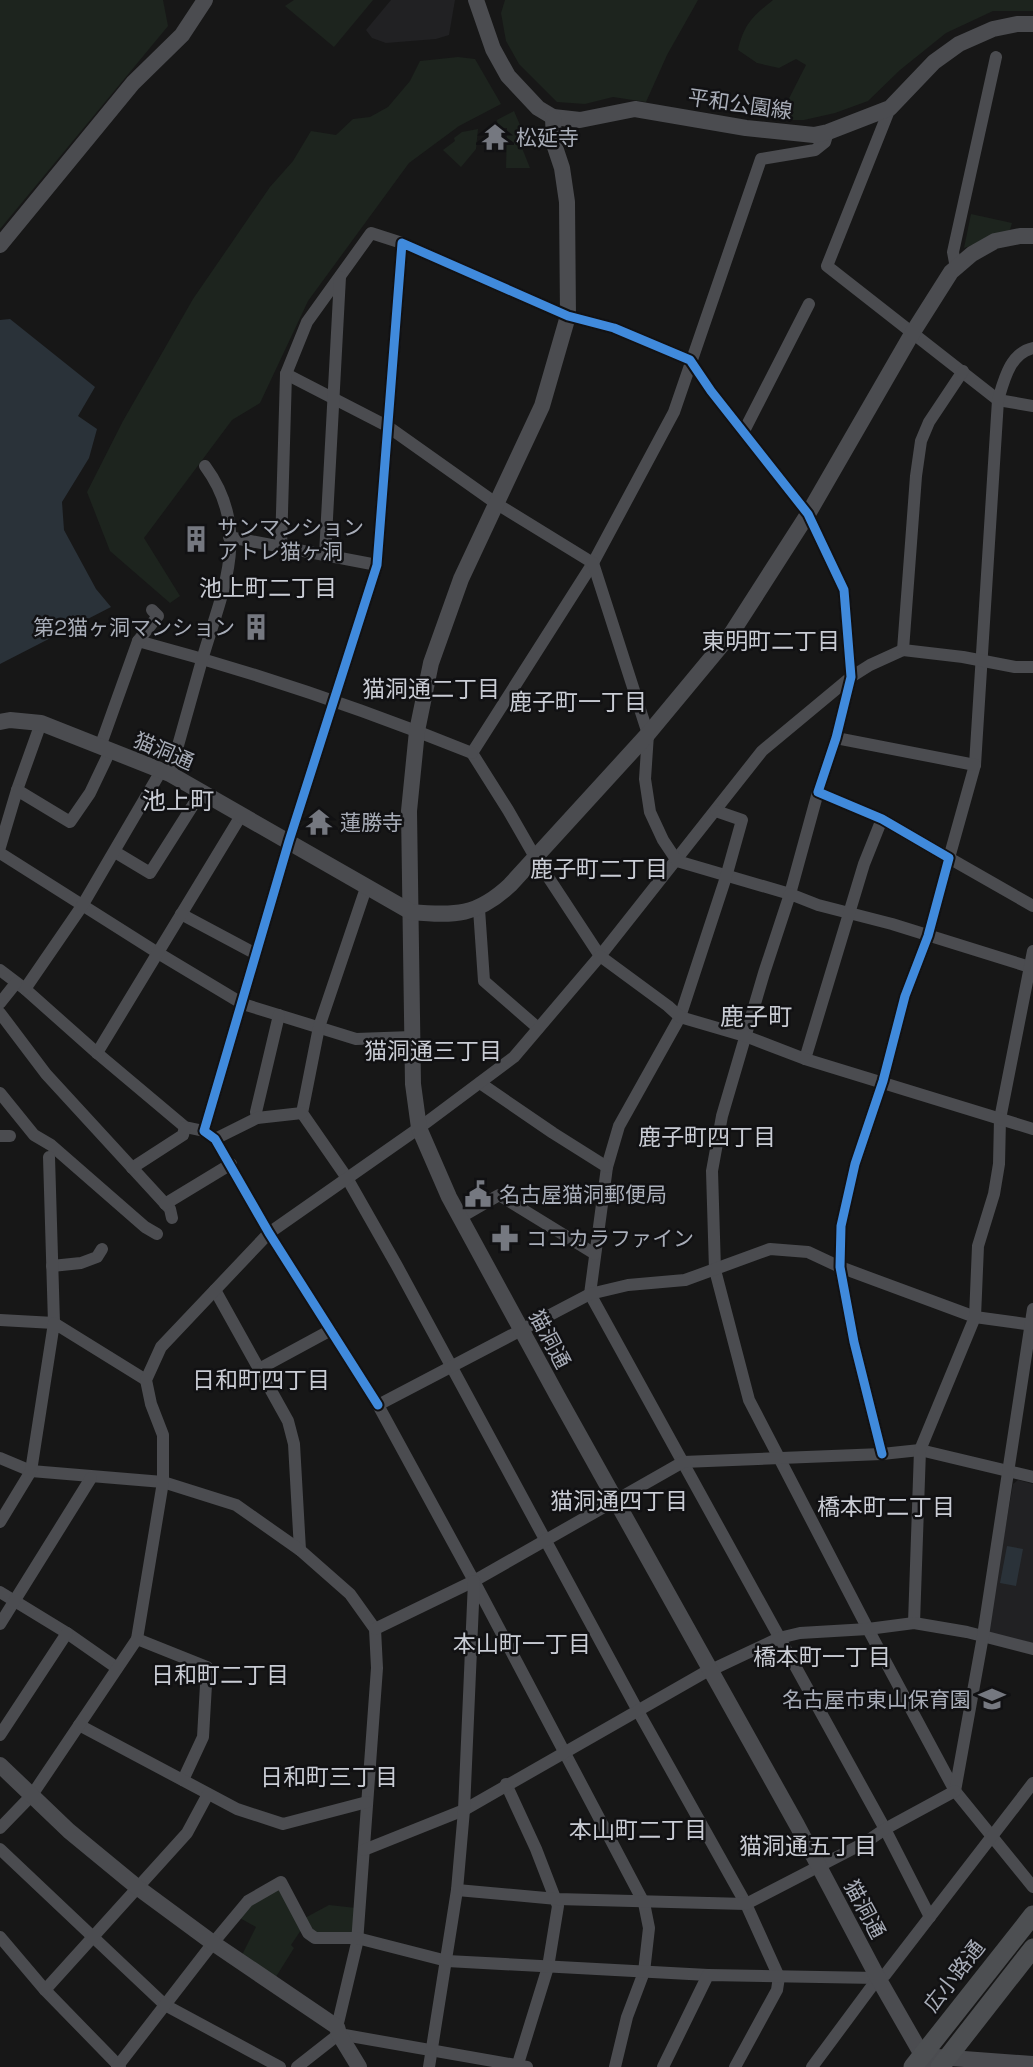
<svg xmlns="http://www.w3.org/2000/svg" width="1033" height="2067" viewBox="0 0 1033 2067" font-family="'Space Grotesk','Noto Sans JP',sans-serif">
<rect width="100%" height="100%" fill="#171717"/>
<g fill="#212123">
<polygon points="391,0 455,0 449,35 436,39 386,43 372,38 366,30"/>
<polygon points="1018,1480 1033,1484 1033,1643 987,1633 1013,1484"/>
</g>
<g fill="#1d241e">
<polygon points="0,0 163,0 168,26 0,229"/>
<polygon points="294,0 373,0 334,47 285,6"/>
<polygon points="505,0 698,0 667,55 646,102 613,97 585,104 557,102 519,64 506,41 501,13"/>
<path d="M773 0H1033V11H993L946 33 900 70 868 101 835 113 804 120H778L806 65 796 59 779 68 757 63 738 50C744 24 753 16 773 0Z"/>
<polygon points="458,57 475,59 501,104 459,126 409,163 308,301 260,403 232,420 144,538 180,596 170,603 110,551 87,492 123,421 193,299 270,187 293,161 311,131 336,135 353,119 370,117 388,107 410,81 420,61"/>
<polygon points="514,111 523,132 518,138 530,168 506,168 507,128 498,128 497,120"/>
<polygon points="478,129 476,149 461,167 443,150 455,141 454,138 462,132"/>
<polygon points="971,214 1012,223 1009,233 964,248"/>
<polygon points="279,1887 301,1930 291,1945 294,1948 274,1980 241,1957 256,1927 238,1917 252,1902"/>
<polygon points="329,1905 356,1908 355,1931 351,1935 316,1936 303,1919"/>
</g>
<g fill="#2a3239">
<polygon points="10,319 95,387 78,416 97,429 89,458 62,502 64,530 96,589 111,607 0,664 0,320"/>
<polygon points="1007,1546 1023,1549 1016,1586 1000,1583"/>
</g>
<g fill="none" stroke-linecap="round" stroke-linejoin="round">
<g stroke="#4b4c50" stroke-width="12">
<polyline points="890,108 827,266 998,400 1033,406"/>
<polyline points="828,132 825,142 815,150 761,159 674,412 593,563 472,753 508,810 535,857 600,956 762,751 851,677 870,665 903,650"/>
<polyline points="956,268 953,252 996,57"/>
<path d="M1033 348C1010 353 1004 380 998 400L975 765 949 858 1033 906"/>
<polyline points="963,371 929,422 921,441 916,476 903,650 963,657 1015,667 1033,667"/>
<polyline points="286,374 387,426 497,504 593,563 648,734 645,779 650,812 663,840 677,861 790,894 818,792"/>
<polyline points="744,431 809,304"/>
<polyline points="229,537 377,565"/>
<polyline points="281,547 286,374 307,322 371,233 402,243"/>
<polyline points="325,555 340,277"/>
<path d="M138 641C251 671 363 709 472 753"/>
<polyline points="836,738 975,765"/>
<polyline points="100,747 138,641 158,616 152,610"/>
<path d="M170 774C181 736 191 698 202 660 222 591 253 531 205 466"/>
<polyline points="17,790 41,723"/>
<polyline points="716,811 742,820 726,877 680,1017 619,1126 607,1167 590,1294 885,1829 930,1917"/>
<polyline points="0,847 17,790 70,822 90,793 110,751"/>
<polyline points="115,852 150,873 202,791"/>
<polyline points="0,853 158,953 243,1004 356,1039 412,1037"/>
<polyline points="366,888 319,1027 302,1113 347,1178 397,1266 638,1711 746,1904 779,1977 777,1990 735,2067"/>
<polyline points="479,909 484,981 538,1028"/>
<polyline points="181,914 256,954"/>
<polyline points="1033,968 892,924 818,905 790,894 764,973 722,1116 712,1171 715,1270 749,1400 868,1629 955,1791 1033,1887"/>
<polyline points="0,970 25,989 97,1053 185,1127 204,1131"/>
<polyline points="25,989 82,906 161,771"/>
<polyline points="0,1003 16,983"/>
<polyline points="0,1013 46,1074 170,1209 172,1218"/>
<polyline points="97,1053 242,814"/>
<polyline points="805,1059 864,864 882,819"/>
<polyline points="480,1083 553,1133 607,1167"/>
<polyline points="0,1093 34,1135 51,1145 145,1227 157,1234"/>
<polyline points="257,1118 256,1112 279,1015"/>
<polyline points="0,1136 10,1136"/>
<polyline points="215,1139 257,1118 302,1113"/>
<polyline points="132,1168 183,1135 185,1127"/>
<polyline points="165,1204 231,1164"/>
<polyline points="461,1217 499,1195 595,1254"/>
<polyline points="52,1266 81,1263 97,1257 102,1249"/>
<polyline points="215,1290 288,1421 294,1444 300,1550"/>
<polyline points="0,1320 54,1323 49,1157"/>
<polyline points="1033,1325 975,1317 840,1267 808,1252 770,1249 685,1280 628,1285 590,1294 378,1405 474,1581 683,1462 882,1454 920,1450 1033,1477"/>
<polyline points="259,1369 331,1330"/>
<polyline points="378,1405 269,1233 215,1139 204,1131 289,841 377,565 402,243 568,316 614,328 690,360 711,391 808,514 844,590 851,677 836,738 818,792 882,819 949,858 928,936 905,996 883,1081 855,1164 841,1226 840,1267 854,1342 882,1454"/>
<polyline points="0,1458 31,1471 163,1482 236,1505 300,1550 350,1594 375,1629 377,1668 357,1943 337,2027"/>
<polyline points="0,1522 31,1471 54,1323 146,1380"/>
<polyline points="474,1581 644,1903 649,1928 644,1972 627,2017 615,2067"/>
<polyline points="0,1592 67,1633 117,1668"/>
<polyline points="914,1623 920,1450 975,1317 978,1246 994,1194 999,1164 1000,1119 1033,951"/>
<polyline points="0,1624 91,1478"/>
<polyline points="375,1629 474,1581"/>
<polyline points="137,1639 207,1667 203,1737 183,1780"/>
<polyline points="709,1671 779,1638 800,1633 868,1629 914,1623 967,1632 1033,1649"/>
<polyline points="79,1725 237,1809 283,1824 367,1802"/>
<polyline points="0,1735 67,1633"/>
<polyline points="506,1784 536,1849 558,1906 548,1967 517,2067"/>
<polyline points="955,1791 983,1636 1033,1309"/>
<polyline points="0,1828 32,1795 137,1639 163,1482 163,1435 151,1404 146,1380 161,1347 269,1233 419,1128 514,1057 600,956 668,1006 680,1017 745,1036 805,1059 1033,1129"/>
<polyline points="0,1849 165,2005 280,2067"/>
<polyline points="364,1850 464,1810 709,1670"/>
<polyline points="457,1890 557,1899 746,1904 866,1842 885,1829 955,1791"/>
<polyline points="0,1937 45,1990 120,2067"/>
<polyline points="45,1990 187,1833 208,1794"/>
<polyline points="117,2067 213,1943 248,1901 281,1882 308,1933 315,1938 357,1938 447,1961 708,1975"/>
<polyline points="297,2067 339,2034 527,2067"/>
<polyline points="429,2067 457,1890 464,1810 474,1581"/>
<polyline points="663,2067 708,1975 878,1978"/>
<polyline points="812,2067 878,1978 885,1975 1033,1783"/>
</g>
<g stroke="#4b4c50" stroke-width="16">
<polyline points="476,0 493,49 508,76 538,108 553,117 580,120 635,109 746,128 814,135 828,132 890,108 934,62 959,44 993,29 1017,24 1033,24"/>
<polyline points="553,117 554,144 562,168 567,202 568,316 542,406 461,579 431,663 417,731 409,811 413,1084 419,1128 449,1197 558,1397 797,1825 878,1978 929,2067"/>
<polyline points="0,245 133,83 182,35 205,0"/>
<path d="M0 722 10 720 41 723 170 774 411 912C455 916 477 916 510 885L648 734 731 634 808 514 913 332 951 272 972 254 995 241 1020 236H1033"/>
<polyline points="0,1765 69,1831 137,1887 213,1943 337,2027 339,2034 359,2067"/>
<polyline points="937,2057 1033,2064"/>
</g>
<g stroke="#4d4f52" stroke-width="19">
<polyline points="913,2067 1033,1915"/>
<polyline points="940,2067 1033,1948"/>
</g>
<defs>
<polyline id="cycleway" points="378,1405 269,1233 215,1139 204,1131 289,841 377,565 402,243 568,316 614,328 690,360 711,391 808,514 844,590 851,677 836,738 818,792 882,819 949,858 928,936 905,996 883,1081 855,1164 841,1226 840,1267 854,1342 882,1454"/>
</defs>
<use href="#cycleway" stroke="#111113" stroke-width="13"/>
<use href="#cycleway" stroke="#408adc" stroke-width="9"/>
</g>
<defs>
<symbol id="temple-bare" viewBox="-9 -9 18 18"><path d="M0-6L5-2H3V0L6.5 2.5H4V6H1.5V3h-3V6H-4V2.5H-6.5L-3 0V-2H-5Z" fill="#757880" stroke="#111113" stroke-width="2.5" paint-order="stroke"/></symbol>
<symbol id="building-bare" viewBox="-9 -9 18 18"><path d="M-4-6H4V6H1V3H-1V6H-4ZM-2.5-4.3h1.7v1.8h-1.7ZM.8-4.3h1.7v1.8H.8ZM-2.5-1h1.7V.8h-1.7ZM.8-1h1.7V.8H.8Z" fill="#757880" stroke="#111113" stroke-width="2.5" paint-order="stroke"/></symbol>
<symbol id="civic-bare" viewBox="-9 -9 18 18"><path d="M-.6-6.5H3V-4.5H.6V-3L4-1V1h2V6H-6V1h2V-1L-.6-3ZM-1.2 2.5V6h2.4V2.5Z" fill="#757880" stroke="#111113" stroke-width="2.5" paint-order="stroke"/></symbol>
<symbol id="pharmacy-bare" viewBox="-9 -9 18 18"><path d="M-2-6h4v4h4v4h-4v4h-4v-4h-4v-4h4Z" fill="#757880" stroke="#111113" stroke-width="2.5" paint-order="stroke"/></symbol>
<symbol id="school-bare" viewBox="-9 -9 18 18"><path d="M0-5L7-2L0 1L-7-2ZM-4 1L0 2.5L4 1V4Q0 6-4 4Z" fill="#757880" stroke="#111113" stroke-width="2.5" paint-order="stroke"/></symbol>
</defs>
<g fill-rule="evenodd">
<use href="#temple-bare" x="476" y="118" width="38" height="38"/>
<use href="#building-bare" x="177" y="520" width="38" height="38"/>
<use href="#building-bare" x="237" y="608" width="38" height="38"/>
<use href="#temple-bare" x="300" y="803" width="38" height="38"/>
<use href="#civic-bare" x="459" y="1175" width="38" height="38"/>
<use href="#pharmacy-bare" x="486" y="1219" width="38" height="38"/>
<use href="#school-bare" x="973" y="1680" width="38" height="38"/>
</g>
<g text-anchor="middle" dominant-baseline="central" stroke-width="5" stroke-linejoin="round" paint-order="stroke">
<g font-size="21" fill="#a8adb8" stroke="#111113">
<text transform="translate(740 104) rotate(8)">平和公園線</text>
<text transform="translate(164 751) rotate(23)">猫洞通</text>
<text transform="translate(550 1339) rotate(62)">猫洞通</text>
<text transform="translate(865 1909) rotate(62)">猫洞通</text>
<text transform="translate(954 1976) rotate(-52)">広小路通</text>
</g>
<g font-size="21" fill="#a8adb8" stroke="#111113" text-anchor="start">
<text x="516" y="137">松延寺</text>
<text x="217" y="527">サンマンション<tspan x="217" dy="24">アトレ猫ヶ洞</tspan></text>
<text x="235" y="627" text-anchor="end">第2猫ヶ洞マンション</text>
<text x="340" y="822">蓮勝寺</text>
<text x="499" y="1194">名古屋猫洞郵便局</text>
<text x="526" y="1238">ココカラファイン</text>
<text x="971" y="1699" text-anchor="end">名古屋市東山保育園</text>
</g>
<g font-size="23" fill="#c9ccd4" stroke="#111113">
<text x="268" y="588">池上町二丁目</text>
<text x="771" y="641">東明町二丁目</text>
<text x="431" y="689">猫洞通二丁目</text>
<text x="578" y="702">鹿子町一丁目</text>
<text x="599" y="869">鹿子町二丁目</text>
<text x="433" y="1051">猫洞通三丁目</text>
<text x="707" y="1137">鹿子町四丁目</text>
<text x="261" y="1380">日和町四丁目</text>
<text x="619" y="1501">猫洞通四丁目</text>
<text x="886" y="1507">橋本町二丁目</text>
<text x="522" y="1644">本山町一丁目</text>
<text x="822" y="1657">橋本町一丁目</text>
<text x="220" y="1675">日和町二丁目</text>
<text x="329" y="1777">日和町三丁目</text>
<text x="638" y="1830">本山町二丁目</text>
<text x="808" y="1846">猫洞通五丁目</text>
</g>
<g font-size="24" fill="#c9ccd4" stroke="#111113">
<text x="178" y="800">池上町</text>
<text x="756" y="1016">鹿子町</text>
</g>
</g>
</svg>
